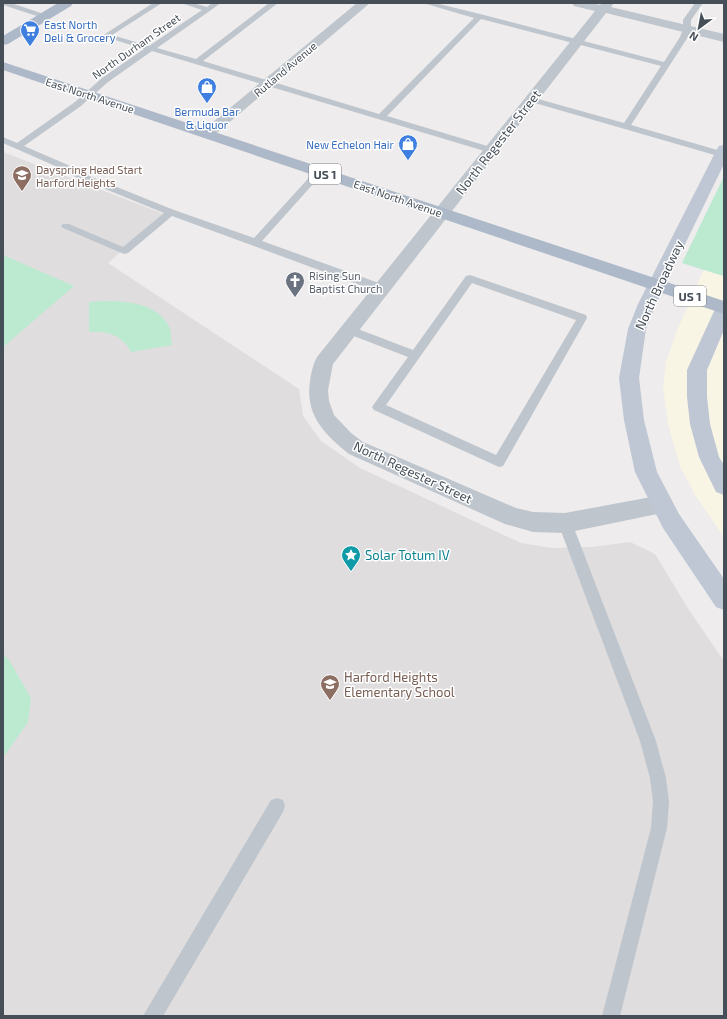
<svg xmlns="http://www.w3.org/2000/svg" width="727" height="1019" viewBox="0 0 727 1019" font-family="'Exo 2',sans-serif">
<rect width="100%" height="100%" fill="#eeecec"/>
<polygon fill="#f9f5e5" points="724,224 724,537 695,495 680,466 668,424 663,387 666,362 678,328"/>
<polygon fill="#dfdddd" points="3,152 164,214 108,263 299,389 303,416 321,441 360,468 521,543 552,548 592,547 630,542 655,554 689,610 724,661 724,1016 3,1016"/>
<g fill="#bcead1">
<polygon points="724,176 724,273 723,276 682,263"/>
<polygon points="3,255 74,286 3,347"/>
<path d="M102 301C126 301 155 302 169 326 171 331 171 339 172 345L131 352C122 335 108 331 89 332V302Z"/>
<polygon points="3,654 9,660 31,698 28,722 3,758"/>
</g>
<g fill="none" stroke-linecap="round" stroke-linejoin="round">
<g fill="#bec5cd" fill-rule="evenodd">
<polygon points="3,3 11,3 50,16 49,18 43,18 3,5"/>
<polygon points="153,3 162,3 112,35 149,46 202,10 181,3 193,3 207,7 212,3 221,3 157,48 196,59 269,3 278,3 203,61 379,114 474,18 423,3 435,3 480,14 664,62 680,37 683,29 683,20 695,3 703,3 691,20 691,29 688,37 631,125 724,152 724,156 718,156 528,101 527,99 531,97 624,123 661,66 481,19 387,116 494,148 495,150 494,152 491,153 152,51 108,82 81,106 24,146 68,165 72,169 174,210 254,238 316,170 322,170 324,172 322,174 262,241 387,286 388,289 387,292 379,292 172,216 128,253 124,254 63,228 61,226 63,224 69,224 123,247 164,213 66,173 62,169 3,143 3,137 17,143 75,102 102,78 144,49 102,36"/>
<path d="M470 275 586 315 587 318 503 466 499 467 374 410 372 407 374 404 408 357 346 333 345 330 346 327 350 326 413 350 466 276ZM472 283 576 320 496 455 386 405Z"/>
<polygon points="565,517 570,519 572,523 656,741 666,778 669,802 667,828 620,1016 602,1016 651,828 653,802 650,778 640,741 558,523 560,519"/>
<polygon points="277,798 283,800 285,806 283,812 163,1016 143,1016 271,800"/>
</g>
<g fill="#bec5cd" fill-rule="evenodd">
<polygon points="357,3 370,3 212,137 207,138 202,137 200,134 202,131"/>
<path d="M572 3H593L600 5 602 3H614L611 7 724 34V42L606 13 333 364 328 390 329 401 334 415 351 433 363 442 516 508 533 512 565 513 662 495 670 497 673 504 670 511 662 513 565 533 533 532 505 524 349 454C324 434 305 415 310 381 311 373 313 364 317 357L595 11 574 6Z"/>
</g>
<g fill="#bfc7d4" fill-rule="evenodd">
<polygon points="724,145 724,164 656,304 646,329 639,378 644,420 657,472 679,514 724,579 724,610 716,607 663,528 635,472 624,420 619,378 628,329 638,304 717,149 719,146"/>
<polygon points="724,303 724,330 707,370 707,397 710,424 719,457 724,465 724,495 716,492 699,457 690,424 687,397 687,370 715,309 718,305"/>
</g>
<g fill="#adb9c9" fill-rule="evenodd">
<polygon points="58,3 73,3 71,6 8,44 3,45 3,36"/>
<polygon points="3,62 724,301 724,314 3,70"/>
</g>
</g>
<defs>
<symbol id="supermarket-pin" viewBox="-11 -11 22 30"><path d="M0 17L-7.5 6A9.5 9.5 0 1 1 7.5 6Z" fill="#3f7fe0" stroke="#fff"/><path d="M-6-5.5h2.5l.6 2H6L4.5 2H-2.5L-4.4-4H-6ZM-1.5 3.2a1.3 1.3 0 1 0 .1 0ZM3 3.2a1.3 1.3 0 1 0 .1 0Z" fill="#fff"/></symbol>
<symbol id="shop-pin" viewBox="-11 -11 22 30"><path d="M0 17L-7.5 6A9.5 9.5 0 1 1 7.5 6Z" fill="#3f7fe0" stroke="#fff"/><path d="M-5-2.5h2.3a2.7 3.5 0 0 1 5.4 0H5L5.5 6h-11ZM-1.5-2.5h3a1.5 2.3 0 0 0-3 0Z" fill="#fff"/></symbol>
<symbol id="school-pin" viewBox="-11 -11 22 30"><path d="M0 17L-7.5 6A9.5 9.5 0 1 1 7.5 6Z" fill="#8d6e63" stroke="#fff"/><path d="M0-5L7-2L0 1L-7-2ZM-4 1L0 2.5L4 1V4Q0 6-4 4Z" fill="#fff"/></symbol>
<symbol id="church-pin" viewBox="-11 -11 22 30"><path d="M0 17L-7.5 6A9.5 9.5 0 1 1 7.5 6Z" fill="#6b7280" stroke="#fff"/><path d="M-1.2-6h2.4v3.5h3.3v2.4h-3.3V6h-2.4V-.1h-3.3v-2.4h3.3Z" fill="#fff"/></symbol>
<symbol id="sight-pin" viewBox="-11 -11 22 30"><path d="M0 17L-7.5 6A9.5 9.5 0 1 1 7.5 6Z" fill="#0f9aa8" stroke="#fff"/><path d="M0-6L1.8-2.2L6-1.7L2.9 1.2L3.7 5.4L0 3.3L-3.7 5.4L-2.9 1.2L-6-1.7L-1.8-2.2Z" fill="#fff"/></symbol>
</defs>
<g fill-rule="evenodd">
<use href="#supermarket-pin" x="19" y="19" width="22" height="30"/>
<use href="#shop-pin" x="196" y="76" width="22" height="30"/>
<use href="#shop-pin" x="397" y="133" width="22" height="30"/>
<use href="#school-pin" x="11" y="164" width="22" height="30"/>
<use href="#church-pin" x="284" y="270" width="22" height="30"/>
<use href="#sight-pin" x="340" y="544" width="22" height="30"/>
<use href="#school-pin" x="319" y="673" width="22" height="30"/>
</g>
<g text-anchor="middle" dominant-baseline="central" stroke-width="3" stroke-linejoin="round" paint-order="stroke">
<g font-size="11" fill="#366cbe" stroke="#fff" text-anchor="start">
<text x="44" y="24">East North<tspan x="44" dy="13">Deli &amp; Grocery</tspan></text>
<text x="207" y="111" text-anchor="middle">Bermuda Bar<tspan x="207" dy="13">&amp; Liquor</tspan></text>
<text x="394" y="144" text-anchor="end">New Echelon Hair</text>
</g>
<g font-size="11" fill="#464e57" stroke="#fff">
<text transform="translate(136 46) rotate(-35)">North Durham Street</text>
<text transform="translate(285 69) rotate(-40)">Rutland Avenue</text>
<text transform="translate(90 95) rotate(18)">East North Avenue</text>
<text transform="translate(398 198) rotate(19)">East North Avenue</text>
</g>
<g font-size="11" fill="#785e54" stroke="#fff" text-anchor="start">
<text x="36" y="169">Dayspring Head Start<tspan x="36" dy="13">Harford Heights</tspan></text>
</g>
<g font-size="11" fill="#5b616d" stroke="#fff" text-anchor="start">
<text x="309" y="275">Rising Sun<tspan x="309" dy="13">Baptist Church</tspan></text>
</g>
<g fill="#fff" stroke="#7e8389" stroke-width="1">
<rect x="309" y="164" width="32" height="20" rx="3"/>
<rect x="674" y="286" width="32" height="20" rx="3"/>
</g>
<g font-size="12" font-weight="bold" fill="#464e57">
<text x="325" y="174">US 1</text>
<text x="690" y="296">US 1</text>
</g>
<g font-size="13" fill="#464e57" stroke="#fff">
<text transform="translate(498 142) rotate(-52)">North Regester Street</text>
<text transform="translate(659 285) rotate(-65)">North Broadway</text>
<text transform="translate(413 472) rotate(25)">North Regester Street</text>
</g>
<g font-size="13" fill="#0d838f" stroke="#fff" text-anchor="start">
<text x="365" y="555">Solar Totum IV</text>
</g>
<g font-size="13" fill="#785e54" stroke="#fff" text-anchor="start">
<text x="344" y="677">Harford Heights<tspan x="344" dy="15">Elementary School</tspan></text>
</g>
</g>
<rect width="727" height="1019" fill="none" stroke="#464e57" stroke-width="8"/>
<g transform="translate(699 28) rotate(212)" stroke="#ffffff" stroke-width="3" paint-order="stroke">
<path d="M0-3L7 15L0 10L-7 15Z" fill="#464e57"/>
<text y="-6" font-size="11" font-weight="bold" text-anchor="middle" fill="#464e57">N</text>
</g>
</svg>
